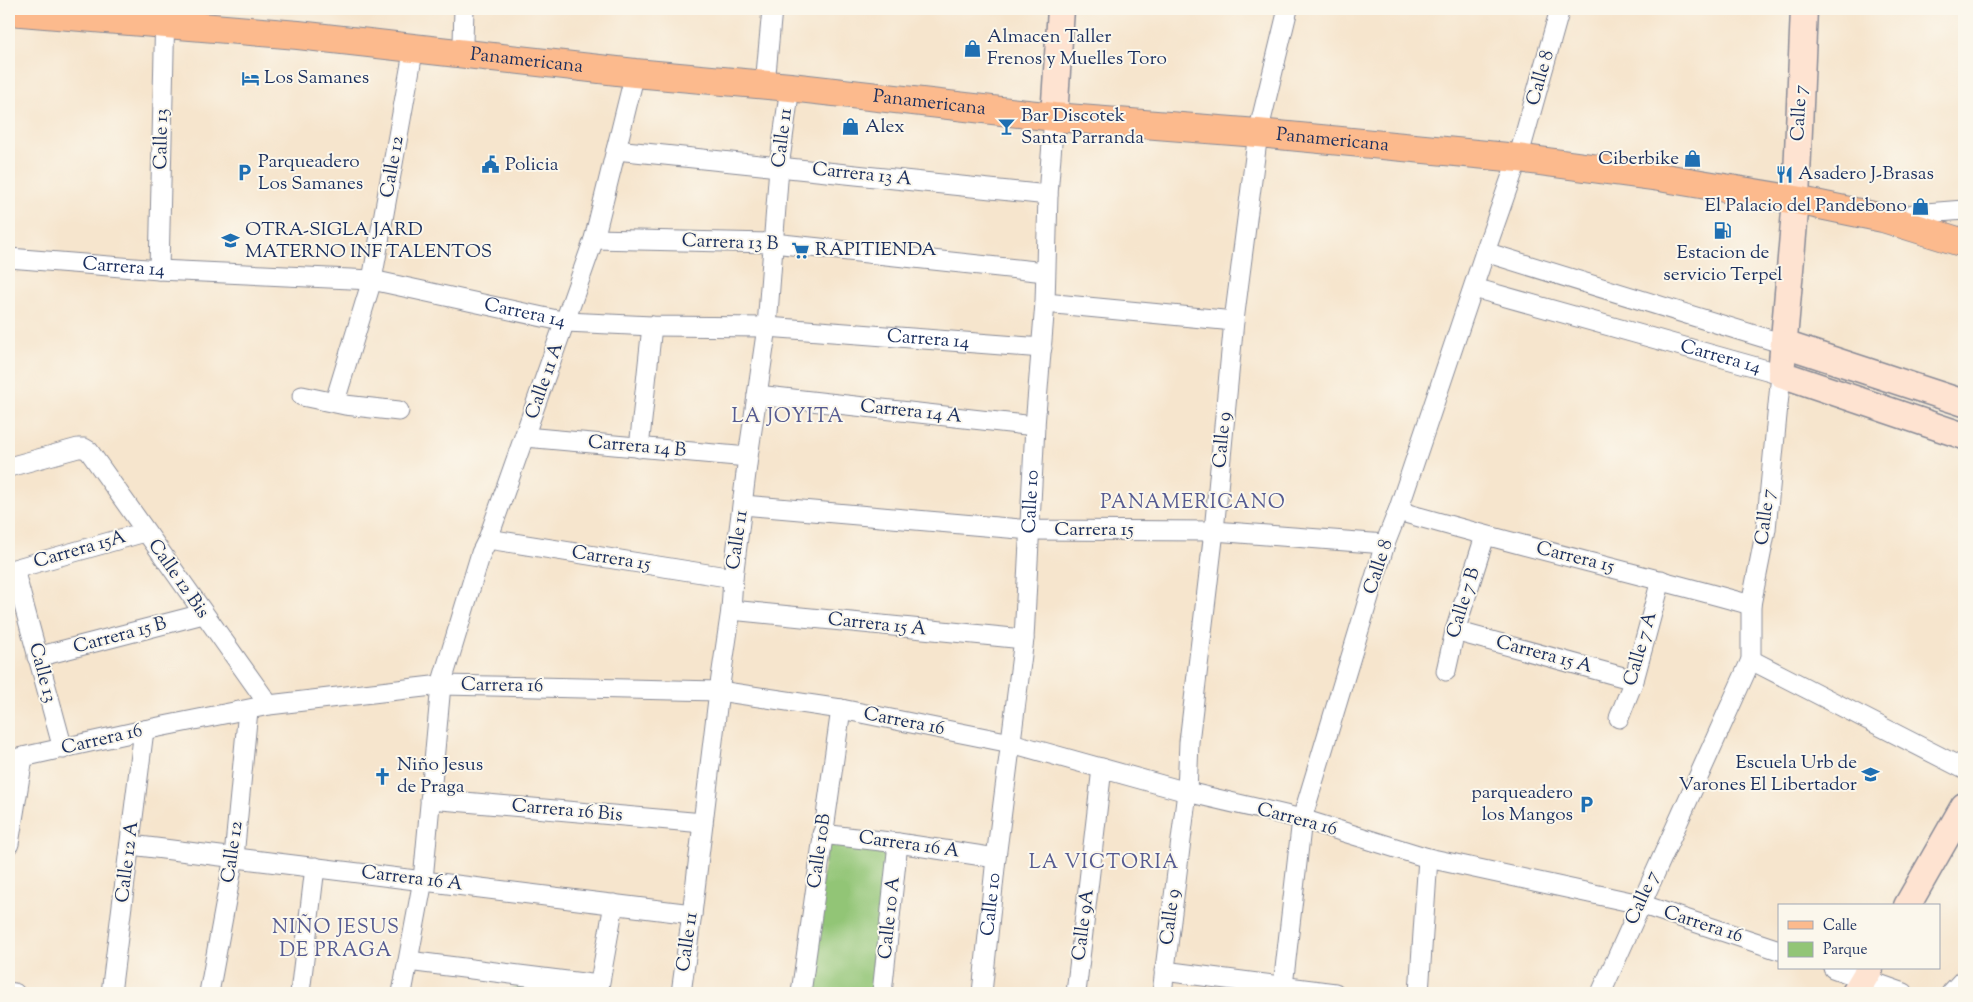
<svg xmlns="http://www.w3.org/2000/svg" width="1973" height="1002" viewBox="0 0 1973 1002" font-family="'Sorts Mill Goudy',serif">
<rect width="100%" height="100%" fill="#fbf7ec"/>
<filter id="ink" filterUnits="userSpaceOnUse"><feTurbulence type="fractalNoise" baseFrequency=".02" numOctaves="2"/><feDisplacementMap in="SourceGraphic" scale="10" xChannelSelector="R" yChannelSelector="G"/><feConvolveMatrix kernelMatrix="1 2 1 2 8 2 1 2 1" color-interpolation-filters="sRGB"/></filter>
<filter id="wash" filterUnits="userSpaceOnUse"><feTurbulence type="fractalNoise" baseFrequency=".0096" numOctaves="4" result="noise"/><feDisplacementMap in="SourceGraphic" scale="20" xChannelSelector="R" yChannelSelector="G"/><feGaussianBlur stdDeviation="1.12" result="paint"/><feColorMatrix in="noise" values="0 0 0 0 0 0 0 0 0 0 0 0 0 0 0 0 0 1.4 0 .05"/><feComposite in="paint" operator="in"/></filter>
<g filter="url(#wash)">
<rect width="100%" height="100%" fill="#f6e5cd"/>
<g fill="#92c576" stroke="#567a6a">
<polygon points="828,840 896,849 877,993 806,993"/>
<polygon points="546,978 551,993 498,993"/>
</g>
</g>
<g filter="url(#ink)">
<g fill="none" stroke-linecap="round" stroke-linejoin="round">
<defs>
<g id="street">
<polyline points="463,42 464,9"/>
<polyline points="766,74 772,9"/>
<polyline points="1521,148 1560,9"/>
<polyline points="616,150 1048,195"/>
<polyline points="1913,214 1964,210"/>
<polyline points="594,239 773,243 1045,272"/>
<polyline points="1485,252 1784,344"/>
<path id="s1" d="M9 258 159 270 372 280 566 322 652 326 767 327 1042 348"/>
<polyline points="159,270 165,9"/>
<path id="s2" d="M1474 288 1781 374 1766 529 1751 605V660L1601 993"/>
<polyline points="1045,303 1234,321"/>
<polyline points="757,395 1035,426"/>
<polyline points="302,396 345,405 399,411"/>
<polyline points="335,401 372,280 414,47"/>
<polyline points="525,437 748,457"/>
<polyline points="639,448 652,326"/>
<polyline points="9,467 78,448 84,448 89,451 269,705"/>
<polyline points="743,505 1031,530 1214,531 1385,544"/>
<path d="M1398 511C1515 545 1634 572 1751 605"/>
<polyline points="488,539 733,578"/>
<polyline points="731,610 1024,639"/>
<polyline points="1455,631 1634,680"/>
<polyline points="37,657 203,614"/>
<polyline points="1751,660 1964,769"/>
<polyline points="1446,671 1455,631 1485,536"/>
<polyline points="1619,718 1634,680 1661,580"/>
<polyline points="63,749 14,569 145,532"/>
<polyline points="9,760 144,730 269,705 441,685 719,691 841,709 1011,743 1187,792 1302,819 1428,858 1640,904 1779,950"/>
<polyline points="430,799 703,823"/>
<polyline points="822,834 898,843 996,858"/>
<polyline points="9,844 23,758"/>
<polyline points="131,845 692,914"/>
<polyline points="408,961 599,985"/>
<polyline points="1833,968 1904,993"/>
<polyline points="1164,971 1335,993"/>
<polyline points="1283,986 1302,819 1385,544 1398,511 1485,252 1518,158"/>
<polyline points="9,992 15,993"/>
<polyline points="111,993 144,730"/>
<polyline points="209,993 234,857 248,710"/>
<polyline points="300,993 315,867"/>
<polyline points="402,993 423,880 441,685 481,553 488,539 594,239 635,73"/>
<polyline points="598,993 614,904"/>
<polyline points="681,993 692,914 719,691 731,610 733,578 748,457 767,327 779,167 790,87"/>
<polyline points="801,993 841,709"/>
<polyline points="882,993 898,843"/>
<path id="s3" d="M982 993 996 858 1024 639 1035 426 1045 303 1048 195 1054 117"/>
<polyline points="1076,993 1102,768"/>
<polyline points="1162,993 1187,792 1189,742 1214,531 1234,321 1258,133 1288,9"/>
<polyline points="1419,993 1428,858"/>
<polyline points="1951,993 1964,979"/>
</g>
<g id="secondary">
<polyline points="1804,9 1796,200 1781,374 1964,436"/>
<polyline points="1054,117 1061,9"/>
<polyline points="1784,344 1964,403"/>
<polyline points="1907,906 1964,806"/>
<polyline points="1855,993 1870,968"/>
</g>
<g id="primary">
<path id="s4" d="M9 11 298 35 635 73 790 87 1054 117 1258 133 1518 158 1659 177 1796 200 1883 218 1964 243"/>
</g>
</defs>
<use href="#street" stroke="#888a96" stroke-width="21"/>
<use href="#secondary" stroke="#888a96" stroke-width="29"/>
<use href="#primary" stroke="#888a96" stroke-width="30"/>
<use href="#street" stroke="#fff" stroke-width="19"/>
<use href="#secondary" stroke="#fee3d1" stroke-width="26"/>
<use href="#primary" stroke="#fcba8d" stroke-width="28"/>
</g>
</g>
<defs>
<symbol id="shop-bare" viewBox="-9 -9 18 18"><path d="M-5-2.5h2.3a2.7 3.5 0 0 1 5.4 0H5L5.5 6h-11ZM-1.5-2.5h3a1.5 2.3 0 0 0-3 0Z" fill="#1f6fb2" stroke="#fbf7ec" stroke-width="2.5" paint-order="stroke"/></symbol>
<symbol id="hotel-bare" viewBox="-9 -9 18 18"><path d="M-6-4.5h1.5V1H6V5H4.5V3h-9V5H-6ZM-4 0a1.8 1.8 0 1 1 3.6 0ZM.5 0V-2.5h3Q6-2.5 6 0Z" fill="#1f6fb2" stroke="#fbf7ec" stroke-width="2.5" paint-order="stroke"/></symbol>
<symbol id="bar-bare" viewBox="-9 -9 18 18"><path d="M-6-5H6L.8 .8V4.5H3.5V6h-7V4.5H-.8V.8Z" fill="#1f6fb2" stroke="#fbf7ec" stroke-width="2.5" paint-order="stroke"/></symbol>
<symbol id="civic-bare" viewBox="-9 -9 18 18"><path d="M-.6-6.5H3V-4.5H.6V-3L4-1V1h2V6H-6V1h2V-1L-.6-3ZM-1.2 2.5V6h2.4V2.5Z" fill="#1f6fb2" stroke="#fbf7ec" stroke-width="2.5" paint-order="stroke"/></symbol>
<symbol id="parking-bare" viewBox="-9 -9 18 18"><path d="M-3.5-5.5H1a3.5 3.5 0 0 1 0 7H-1V5.5H-3.5ZM-1-3.4V-.6H.8a1.4 1.4 0 0 0 0-2.8Z" fill="#1f6fb2" stroke="#fbf7ec" stroke-width="2.5" paint-order="stroke"/></symbol>
<symbol id="restaurant-bare" viewBox="-9 -9 18 18"><path d="M-5-6h1v4h1v-4h1v4h1v-4h1v5L-1.5 .5V6h-2V.5L-5-1ZM5-6V6H3V1.5H1.5Q1.5-4 5-6Z" fill="#1f6fb2" stroke="#fbf7ec" stroke-width="2.5" paint-order="stroke"/></symbol>
<symbol id="fuel-bare" viewBox="-9 -9 18 18"><path d="M-5.5-6h7V0h2V4h1.3V-2.5L3-4.5l.8-.8L6-3V5H2.5V1h-1V6h-7ZM-4.2-4.7v3.2H.2V-4.7Z" fill="#1f6fb2" stroke="#fbf7ec" stroke-width="2.5" paint-order="stroke"/></symbol>
<symbol id="school-bare" viewBox="-9 -9 18 18"><path d="M0-5L7-2L0 1L-7-2ZM-4 1L0 2.5L4 1V4Q0 6-4 4Z" fill="#1f6fb2" stroke="#fbf7ec" stroke-width="2.5" paint-order="stroke"/></symbol>
<symbol id="supermarket-bare" viewBox="-9 -9 18 18"><path d="M-6-5.5h2.5l.6 2H6L4.5 2H-2.5L-4.4-4H-6ZM-1.5 3.2a1.3 1.3 0 1 0 .1 0ZM3 3.2a1.3 1.3 0 1 0 .1 0Z" fill="#1f6fb2" stroke="#fbf7ec" stroke-width="2.5" paint-order="stroke"/></symbol>
<symbol id="church-bare" viewBox="-9 -9 18 18"><path d="M-1.2-6h2.4v3.5h3.3v2.4h-3.3V6h-2.4V-.1h-3.3v-2.4h3.3Z" fill="#1f6fb2" stroke="#fbf7ec" stroke-width="2.5" paint-order="stroke"/></symbol>
</defs>
<g fill-rule="evenodd">
<use href="#shop-bare" x="960" y="36" width="25" height="25"/>
<use href="#hotel-bare" x="238" y="66" width="25" height="25"/>
<use href="#shop-bare" x="838" y="114" width="25" height="25"/>
<use href="#bar-bare" x="994" y="114" width="25" height="25"/>
<use href="#shop-bare" x="1680" y="146" width="25" height="25"/>
<use href="#civic-bare" x="478" y="152" width="25" height="25"/>
<use href="#parking-bare" x="232" y="160" width="25" height="25"/>
<use href="#restaurant-bare" x="1772" y="162" width="25" height="25"/>
<use href="#shop-bare" x="1908" y="194" width="25" height="25"/>
<use href="#fuel-bare" x="1710" y="218" width="25" height="25"/>
<use href="#school-bare" x="218" y="228" width="25" height="25"/>
<use href="#supermarket-bare" x="788" y="238" width="25" height="25"/>
<use href="#school-bare" x="1858" y="762" width="25" height="25"/>
<use href="#church-bare" x="370" y="764" width="25" height="25"/>
<use href="#parking-bare" x="1574" y="792" width="25" height="25"/>
</g>
<g text-anchor="middle" dominant-baseline="central" stroke-width="4" stroke-linejoin="round" paint-order="stroke">
<g font-size="19" fill="#1b2f5e" stroke="#fbf7ec" text-anchor="start">
<text x="987" y="37">Almacen Taller<tspan x="987" dy="22">Frenos y Muelles Toro</tspan></text>
<text x="264" y="78">Los Samanes</text>
<text x="1021" y="116">Bar Discotek<tspan x="1021" dy="22">Santa Parranda</tspan></text>
<text x="865" y="127">Alex</text>
<text x="1679" y="159" text-anchor="end">Ciberbike</text>
<text x="258" y="162">Parqueadero<tspan x="258" dy="22">Los Samanes</tspan></text>
<text x="505" y="165">Policia</text>
<text x="1798" y="174">Asadero J-Brasas</text>
<text x="1907" y="206" text-anchor="end">El Palacio del Pandebono</text>
<text x="245" y="230">OTRA-SIGLA JARD<tspan x="245" dy="22">MATERNO INF TALENTOS</tspan></text>
<text x="815" y="250">RAPITIENDA</text>
<text x="1723" y="253" text-anchor="middle">Estacion de<tspan x="1723" dy="22">servicio Terpel</tspan></text>
<text x="1857" y="763" text-anchor="end">Escuela Urb de<tspan x="1857" dy="22">Varones El Libertador</tspan></text>
<text x="397" y="765">Niño Jesus<tspan x="397" dy="22">de Praga</tspan></text>
<text x="1573" y="793" text-anchor="end">parqueadero<tspan x="1573" dy="22">los Mangos</tspan></text>
</g>
<g font-size="19" fill="#1b2f5e" stroke="#fbf7ec">
<text stroke="none"><textPath href="#s4" startOffset="520">Panamericana</textPath></text>
<text transform="translate(1541 78) rotate(-74)">Calle 8</text>
<text stroke="none"><textPath href="#s4" startOffset="925">Panamericana</textPath></text>
<text transform="translate(1800 113) rotate(-87)">Calle 7</text>
<text transform="translate(783 138) rotate(-83)">Calle 11</text>
<text transform="translate(162 139) rotate(-89)">Calle 13</text>
<text stroke="none"><textPath href="#s4" startOffset="1330">Panamericana</textPath></text>
<text transform="translate(393 167) rotate(-80)">Calle 12</text>
<text transform="translate(862 175) rotate(6)">Carrera 13 A</text>
<text transform="translate(730 243) rotate(2)">Carrera 13 B</text>
<text stroke="none"><textPath href="#s1" startOffset="115">Carrera 14</textPath></text>
<text stroke="none"><textPath href="#s1" startOffset="520">Carrera 14</textPath></text>
<text stroke="none"><textPath href="#s1" startOffset="925">Carrera 14</textPath></text>
<text stroke="none"><textPath href="#s2" startOffset="256">Carrera 14</textPath></text>
<text transform="translate(545 381) rotate(-71)">Calle 11 A</text>
<text transform="translate(911 412) rotate(6)">Carrera 14 A</text>
<text transform="translate(1223 440) rotate(-85)">Calle 9</text>
<text transform="translate(637 447) rotate(5)">Carrera 14 B</text>
<text stroke="none"><textPath href="#s3" startOffset="494">Calle 10</textPath></text>
<text transform="translate(1766 517) rotate(-83)">Calle 7</text>
<text x="1094" y="530">Carrera 15</text>
<text transform="translate(738 540) rotate(-82)">Calle 11</text>
<text transform="translate(80 550) rotate(-16)">Carrera 15A</text>
<text transform="translate(1575 558) rotate(14)">Carrera 15</text>
<text transform="translate(611 559) rotate(9)">Carrera 15</text>
<text transform="translate(1379 567) rotate(-72)">Calle 8</text>
<text transform="translate(178 579) rotate(55)">Calle 12 Bis</text>
<text transform="translate(1464 603) rotate(-73)">Calle 7 B</text>
<text transform="translate(877 625) rotate(6)">Carrera 15 A</text>
<text transform="translate(120 636) rotate(-15)">Carrera 15 B</text>
<text transform="translate(1641 649) rotate(-74)">Calle 7 A</text>
<text transform="translate(1544 655) rotate(15)">Carrera 15 A</text>
<text transform="translate(42 673) rotate(75)">Calle 13</text>
<text transform="translate(502 686) rotate(1)">Carrera 16</text>
<text transform="translate(904 722) rotate(11)">Carrera 16</text>
<text transform="translate(102 740) rotate(-13)">Carrera 16</text>
<text transform="translate(567 811) rotate(5)">Carrera 16 Bis</text>
<text transform="translate(1297 820) rotate(15)">Carrera 16</text>
<text transform="translate(909 845) rotate(8)">Carrera 16 A</text>
<text transform="translate(820 851) rotate(-82)">Calle 10B</text>
<text transform="translate(233 852) rotate(-82)">Calle 12</text>
<text transform="translate(128 862) rotate(-83)">Calle 12 A</text>
<text transform="translate(412 879) rotate(7)">Carrera 16 A</text>
<text transform="translate(1643 898) rotate(-66)">Calle 7</text>
<text stroke="none"><textPath href="#s3" startOffset="89">Calle 10</textPath></text>
<text transform="translate(1171 917) rotate(-83)">Calle 9</text>
<text transform="translate(890 918) rotate(-84)">Calle 10 A</text>
<text transform="translate(1084 925) rotate(-83)">Calle 9A</text>
<text transform="translate(1703 925) rotate(18)">Carrera 16</text>
<text transform="translate(688 942) rotate(-82)">Calle 11</text>
</g>
<g font-size="20" letter-spacing="1" fill="#565b91" stroke="#fbf7ec">
<text x="788" y="417">LA JOYITA</text>
<text x="1193" y="503">PANAMERICANO</text>
<text x="1104" y="863">LA VICTORIA</text>
<text x="336" y="928">NIÑO JESUS<tspan x="336" dy="23">DE PRAGA</tspan></text>
</g>
</g>
<rect width="1973" height="1002" fill="none" stroke="#fbf7ec" stroke-width="30"/>
<rect x="1778" y="904" width="162" height="65" fill="#fbf7ec" stroke="#a1a7b3"/>
<rect x="1788" y="921" width="25" height="8" fill="#fcba8d" stroke="#a1a7b3"/>
<text x="1823" y="930" font-size="15" fill="#1b2f5e">Calle</text>
<rect x="1788" y="942" width="25" height="15" fill="#92c576" stroke="#a1a7b3"/>
<text x="1823" y="954" font-size="15" fill="#1b2f5e">Parque</text>
</svg>
